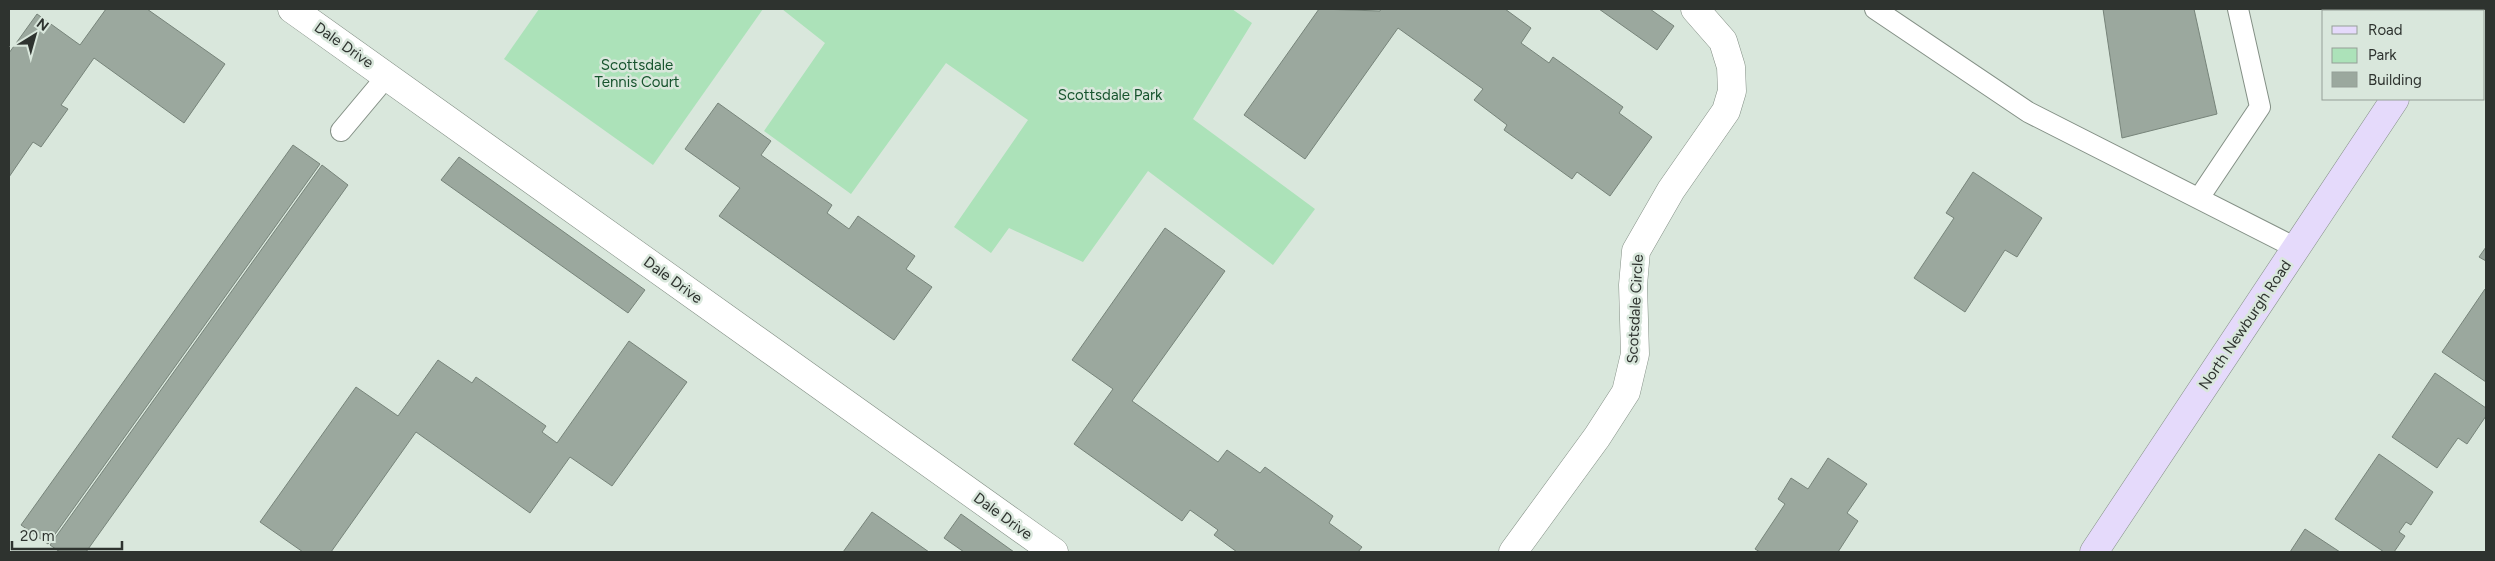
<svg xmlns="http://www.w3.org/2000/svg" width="2495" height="561" viewBox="0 0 2495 561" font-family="Figtree,sans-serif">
<rect width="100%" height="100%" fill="#d9e7dc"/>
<g fill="#ace2b9">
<polygon points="539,9 763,9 653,165 504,59"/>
<polygon points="782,9 1232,9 1252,23 1193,119 1315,209 1273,265 1148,171 1083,262 1009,228 991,253 954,227 1028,120 946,63 851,194 764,131 825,43"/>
</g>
<g fill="#9ba89e" stroke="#77847a">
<polygon points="106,9 147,9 225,64 184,123 94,58 61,105 68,109 41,147 33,142 9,177 9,53 37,14 80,45"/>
<polygon points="1319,9 1380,11 1381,9 1505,9 1531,28 1521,43 1549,63 1553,57 1623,107 1619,113 1652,137 1610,196 1577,172 1572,179 1504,130 1507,125 1474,100 1483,89 1398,28 1305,159 1244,115"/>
<polygon points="1599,9 1650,9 1674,26 1657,50"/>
<polygon points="2103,9 2194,9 2217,114 2122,138"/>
<polygon points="718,103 771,141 761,155 832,205 827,213 849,229 858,216 915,256 906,269 932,287 894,340 719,216 740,188 685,149"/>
<polygon points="293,145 320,164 48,544 21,525"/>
<polygon points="459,157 645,290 628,313 441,180"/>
<polygon points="322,165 348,185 86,552 60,552 50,545"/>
<polygon points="1973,172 2042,218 2017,257 2005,250 1965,312 1914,278 1954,218 1946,213"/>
<polygon points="1165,228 1225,271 1132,401 1218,462 1227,450 1260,473 1265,467 1333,516 1329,523 1362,547 1358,552 1237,552 1214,535 1218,530 1190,510 1182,521 1074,444 1113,389 1072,360"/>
<polygon points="2486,247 2486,261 2479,257"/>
<polygon points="2485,289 2486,289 2486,382 2442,352"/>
<polygon points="629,341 687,382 612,486 570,457 530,513 416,432 331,552 303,552 260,522 356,387 398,416 438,360 472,383 476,377 546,426 542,432 557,443"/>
<polygon points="2435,373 2486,408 2486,416 2467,444 2458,438 2437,468 2392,437"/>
<polygon points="2379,454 2433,492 2411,525 2406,522 2399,532 2405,536 2394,552 2384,552 2335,519"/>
<polygon points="1828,458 1867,484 1847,513 1858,521 1838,552 1760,552 1755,549 1785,504 1778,499 1791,478 1808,489"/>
<polygon points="872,512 929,552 843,552"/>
<polygon points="961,514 1014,552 964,552 944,538"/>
<polygon points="2305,529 2340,552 2290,552"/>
</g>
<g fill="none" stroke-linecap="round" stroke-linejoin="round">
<defs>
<g id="service">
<polyline points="1875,9 2028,112 2296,248"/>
<polyline points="341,131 387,76"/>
<polyline points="2199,198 2260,107 2238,9"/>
</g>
<g id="minor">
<polyline points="292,9 1054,552"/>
<polyline points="1513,552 1597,437 1626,392 1635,354 1633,285 1636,251 1671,190 1726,111 1732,91 1731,67 1723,41 1695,9"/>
</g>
<g id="secondary">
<polyline points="2453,11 2455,9"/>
<polyline points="2094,552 2395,99"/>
</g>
</defs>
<use href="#service" stroke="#849086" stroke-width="22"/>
<use href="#minor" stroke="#849086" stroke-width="29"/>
<use href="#secondary" stroke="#849086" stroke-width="29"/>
<use href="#service" stroke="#fff" stroke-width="20"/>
<use href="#minor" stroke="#fff" stroke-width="28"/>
<use href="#secondary" stroke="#e5dafb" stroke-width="28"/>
</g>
<g text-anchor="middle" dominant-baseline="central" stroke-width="5" stroke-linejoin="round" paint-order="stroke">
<g font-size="15" fill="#2e332f" stroke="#d9e7dc">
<text transform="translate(344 45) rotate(35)">Dale Drive</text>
<text transform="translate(673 280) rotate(36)">Dale Drive</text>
<text transform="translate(1635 309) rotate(-87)">Scotsdale Circle</text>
<text transform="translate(2245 325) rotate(-56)">North Newburgh Road</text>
<text transform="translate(1003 516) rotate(36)">Dale Drive</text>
</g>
<g font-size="15" fill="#17542e" stroke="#d9e7dc">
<text x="637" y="65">Scottsdale<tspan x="637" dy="17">Tennis Court</tspan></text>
<text x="1110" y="95">Scottsdale Park</text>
</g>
</g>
<rect width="2495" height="561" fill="none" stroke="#2e332f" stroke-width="20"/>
<rect x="2322" y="10" width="162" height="90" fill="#d9e7dc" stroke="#959f97"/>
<rect x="2332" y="26" width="25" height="8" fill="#e5dafb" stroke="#959f97"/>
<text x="2368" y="35" font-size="15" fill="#2e332f">Road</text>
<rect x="2332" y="48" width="25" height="15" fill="#ace2b9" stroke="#959f97"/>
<text x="2368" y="60" font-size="15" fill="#2e332f">Park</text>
<rect x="2332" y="72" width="25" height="15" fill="#9ba89e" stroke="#959f97"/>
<text x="2368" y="85" font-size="15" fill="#2e332f">Building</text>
<g transform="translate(35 35) rotate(37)" stroke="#d9e7dc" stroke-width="4" paint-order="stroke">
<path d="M0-4L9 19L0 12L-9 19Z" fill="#2e332f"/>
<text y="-8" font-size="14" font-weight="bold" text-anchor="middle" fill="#2e332f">N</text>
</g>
<path d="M12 541v8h110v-8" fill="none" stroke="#2e332f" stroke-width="2.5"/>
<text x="20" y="541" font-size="15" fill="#2e332f" stroke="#d9e7dc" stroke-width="4" paint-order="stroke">20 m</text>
</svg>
